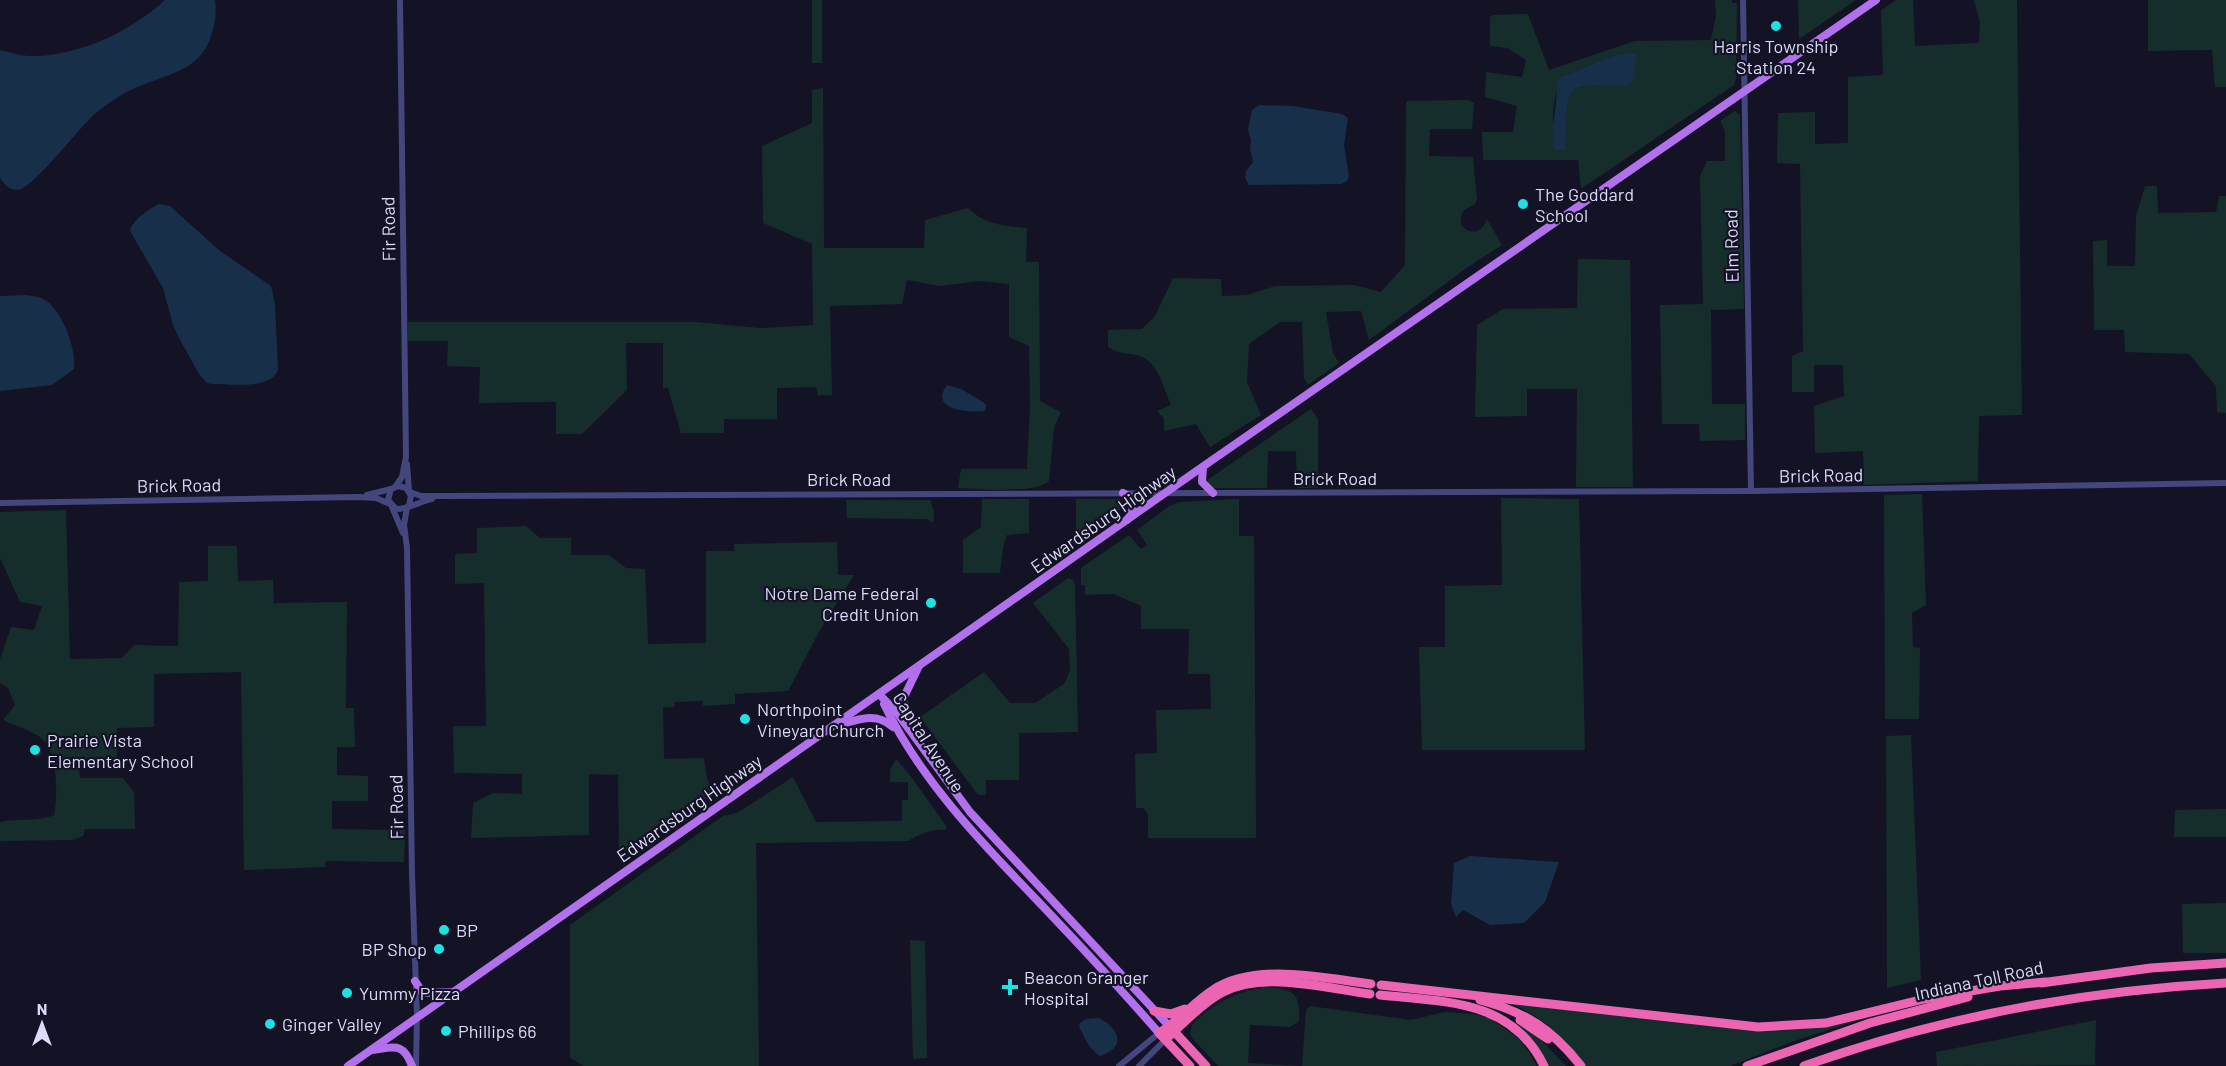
<svg xmlns="http://www.w3.org/2000/svg" width="2226" height="1066" viewBox="0 0 2226 1066" font-family="Barlow,sans-serif">
<rect width="100%" height="100%" fill="#141225"/>
<g fill="#162e2b" fill-rule="evenodd">
<rect x="812" y="0" width="10" height="63"/>
<path d="M1715 0H1732V3H1737L1736 79 1734 85 1581 189 1578 160H1483L1482 132H1513L1517 106 1485 97 1486 72 1522 77 1526 60 1507 48 1490 46V17L1493 15 1528 14 1549 70 1635 41 1711 40 1716 15ZM1630 52 1636 53C1636 64 1635 76 1628 85 1562 85 1568 81 1566 147 1562 139 1556 129 1553 120 1552 116 1557 82 1560 77 1584 70 1604 55 1630 52Z"/>
<polygon points="1798,0 1856,0 1799,39"/>
<polygon points="1896,0 1913,0 1915,46 1979,43 1980,22 1974,0 2017,0 2022,415 1979,416 1978,481 1864,485 1863,451 1815,453 1814,406 1844,396 1843,365 1814,365 1814,392 1792,392 1792,356 1803,351 1800,164 1777,163 1778,113 1815,112 1815,144 1848,143 1848,77 1883,75 1881,10"/>
<polygon points="2148,0 2226,0 2226,87 2215,87 2212,50 2148,51"/>
<path d="M823 88 824 248H924L925 220 968 208C985 225 1005 226 1027 228L1026 262H1039L1040 401 1061 412 1054 428 1049 481C1036 494 977 489 958 488L961 469H1027L1030 405 1029 346 1009 337V284L979 281 940 286 907 280 902 304 830 306 832 395H818L816 387 777 388V419H724V433H681L668 388H663V343H626L627 390 582 434H556V402L479 403 480 367 447 366 448 341H408V322H696L760 328 813 325 812 244 763 223 762 146 812 123V90Z"/>
<path d="M1469 100 1474 103 1472 129H1430L1429 156 1473 157 1477 200 1475 204C1464 209 1458 213 1462 226 1471 236 1483 232 1487 219L1502 245 1468 267 1369 340 1361 311 1326 312 1333 353 1339 363 1308 385 1304 378 1302 322H1280L1249 344 1247 382 1261 415 1210 447 1196 424 1164 431V418L1157 411 1171 405C1164 389 1158 362 1140 356 1129 353 1118 354 1108 347V330L1142 329 1155 316 1173 278 1221 279 1222 296 1247 295 1275 286 1354 285 1381 292 1405 265 1406 101Z"/>
<polygon points="1735,111 1740,115 1740,121 1744,309 1711,310 1712,404 1745,404 1745,440 1700,441 1699,424 1662,424 1660,305 1703,304 1700,176 1707,161 1725,161 1725,131 1720,121"/>
<polygon points="2145,186 2157,186 2158,213 2216,212 2219,196 2226,196 2226,413 2217,412 2216,386 2189,354 2125,352 2124,330 2094,330 2093,241 2107,240 2107,266 2135,266 2136,216"/>
<polygon points="1578,259 1630,260 1633,487 1576,487 1577,389 1527,389 1527,416 1475,417 1477,325 1503,309 1577,308"/>
<polygon points="1311,409 1318,419 1318,488 1297,488 1296,451 1268,451 1267,488 1213,488 1209,486 1207,480"/>
<polygon points="1922,494 1926,605 1912,613 1913,647 1920,648 1919,719 1885,719 1884,495"/>
<polygon points="1501,498 1579,499 1585,750 1422,750 1419,647 1445,647 1445,586 1502,585"/>
<polygon points="982,499 1029,499 1029,533 1007,535 1003,547 1000,573 963,573 963,540 981,527"/>
<polygon points="1076,499 1117,499 1121,501 1122,505 1120,510 1076,539"/>
<polygon points="1239,499 1239,536 1254,536 1256,838 1148,838 1148,814 1143,808 1136,808 1135,754 1157,753 1156,710 1211,709 1210,674 1188,674 1189,629 1141,629 1141,606 1114,594 1085,595 1085,585 1081,585 1081,568 1129,535 1141,549 1147,545 1137,530 1168,507 1179,502"/>
<polygon points="846,500 930,500 934,512 933,523 927,519 847,518"/>
<path d="M66 510 70 659 122 658 134 645 178 646 179 582 208 581V546H237L238 581 273 580 274 603 347 602 346 708H354L355 747H337V775L368 776V801H332V829L405 830 404 862 326 861 325 867 244 870 241 672 154 674V727L117 728V759H85L79 766 80 778H123L134 792 135 829H85L83 836 72 840 0 841V822C18 818 37 822 54 815 58 796 58 751 41 738 33 731 13 725 3 720L15 705 8 688 0 683V659L11 627 34 630 42 606 20 602 0 558V512Z"/>
<polygon points="526,526 540,538 571,538 571,555 609,555 626,568 645,569 648,644 706,643 706,551 734,551 734,544 837,542 838,575 854,575 819,632 788,691 735,694 735,704 703,706 703,701 675,702 674,707 663,707 664,759 704,758 707,779 713,792 619,856 618,775 589,774 589,835 471,838 473,803 493,793 522,794 522,774 454,773 453,726 486,726 484,583 455,584 455,554 477,553 477,528"/>
<polygon points="1068,578 1073,580 1075,585 1078,732 1019,733 1019,780 986,780 986,795 978,795 920,717 984,672 1010,703 1035,703 1064,684 1070,671 1069,649 1033,603"/>
<polygon points="1911,735 1921,980 1887,988 1886,736"/>
<path d="M896 759 909 774 947 827 945 830C930 829 921 834 908 841L756 843 759 1066H584L570 1058V925L723 816 737 813 793 777 816 822 902 821V800H908V782H890V770Z"/>
<polygon points="2226,809 2226,837 2174,837 2175,810"/>
<polygon points="2226,903 2226,953 2183,953 2182,904"/>
<polygon points="910,940 925,941 927,1058 913,1059"/>
<path d="M1265 987C1292 989 1301 991 1299 1021L1290 1027 1250 1025 1248 1063 1302 1066 1306 1010 1310 1006 1411 1020 1444 1012 1475 1014 1491 1019 1517 1037 1527 1049 1537 1066H1218L1192 1038 1190 1034 1192 1025C1213 1003 1235 992 1265 987Z"/>
<path d="M1510 1003 1725 1028 1872 1016 1794 1041 1730 1066H1586C1564 1038 1543 1017 1510 1003Z"/>
<polygon points="2096,1020 2095,1065 1937,1066 1936,1052"/>
<polygon points="1520,1026 1537,1036 1566,1066 1546,1066 1519,1027"/>
</g>
<g fill="#172f49">
<path d="M165 0H215C217 13 215 23 211 36 200 73 161 75 131 90 118 96 107 104 96 113 80 126 34 188 18 190 9 190 5 185 0 178V50C12 53 24 57 37 56 83 54 131 31 165 0Z"/>
<path d="M1630 52 1636 53 1637 55 1633 82 1628 85C1562 85 1568 81 1566 147L1563 150H1555L1553 146C1552 130 1554 118 1556 102 1557 93 1555 85 1560 77 1584 70 1604 55 1630 52Z"/>
<polygon points="1259,105 1293,106 1342,114 1348,118 1344,145 1349,176 1347,181 1341,184 1249,185 1245,178 1246,171 1253,162 1250,149 1251,140 1248,130 1252,110"/>
<path d="M159 204 170 206 220 251 271 286 275 304 278 369C273 390 230 384 212 384L207 383 199 374 179 338 173 325 163 288 130 231C133 219 149 209 159 204Z"/>
<path d="M26 295C32 296 39 296 45 300 62 310 77 350 74 369L52 385 0 391V296Z"/>
<path d="M947 385 961 389 983 402 986 405 985 411C969 413 928 410 947 385Z"/>
<polygon points="1470,856 1559,862 1545,902 1524,923 1490,925 1463,910 1456,917 1451,904 1454,863"/>
<path d="M1099 1018C1120 1029 1127 1048 1099 1056L1089 1046 1079 1027 1080 1023 1086 1019Z"/>
</g>
<g fill="none" stroke-linecap="round" stroke-linejoin="round">
<g stroke="#43477e" stroke-width="6">
<polyline points="1743,0 1751,491"/>
<polyline points="407,464 409,491"/>
<polyline points="395,487 402,477 406,457 400,0"/>
<polyline points="410,492 421,496 444,496 1751,491 2226,483"/>
<polyline points="367,495 391,489"/>
<polyline points="0,503 358,497 376,498 390,504"/>
<path d="M409 505 411 496 406 488 399 486 391 489 388 500 396 509C406 510 421 501 432 499"/>
<polyline points="392,507 403,533"/>
<polyline points="407,507 404,525 407,548 412,874 417,1016 416,1066"/>
<polyline points="1119,1066 1159,1033"/>
<polyline points="1139,1066 1166,1039"/>
</g>
<g stroke="#b270ec" stroke-width="8">
<polyline points="1203,467 1202,482 1213,493"/>
<polyline points="1123,493 1133,498 1132,512 1127,520"/>
<polyline points="879,694 897,713 970,812 1170,1027"/>
<path d="M884 704C919 777 976 837 1032 895 1075 940 1118 986 1159 1033"/>
<polyline points="908,724 903,699 918,668"/>
<path d="M840 725C859 719 876 712 893 727"/>
<polyline points="415,981 423,993 451,992"/>
<path d="M372 1050C395 1047 403 1042 412 1066"/>
<polyline points="348,1066 1195,472 1876,0"/>
</g>
<g stroke="#eb65b2" stroke-width="9">
<polyline points="2041,983 2151,968 2226,963"/>
<polyline points="1381,985 1758,1027 1826,1023 1924,999 2000,986 2045,982"/>
<path d="M1380 995C1444 1002 1512 999 1544 1066"/>
<path d="M1480 1000C1525 1012 1552 1029 1581 1066"/>
<polyline points="1154,1011 1171,1014 1185,1009"/>
<polyline points="1520,1020 1548,1039"/>
<polyline points="1171,1028 1206,1066"/>
<path d="M1166 1039C1184 1023 1202 1003 1223 992 1265 971 1325 988 1370 994"/>
<path d="M1190 1066 1159 1033C1179 1021 1194 1002 1213 990 1255 962 1324 978 1371 984"/>
<polyline points="1747,1066 1870,1023 1968,997"/>
<path d="M1804 1066C1940 1017 2082 991 2226 983"/>
</g>
</g>
<g fill="#1fe1e2" stroke="#141225" stroke-width="2">
<circle cx="1776" cy="26" r="6"/>
<circle cx="1523" cy="204" r="6"/>
<circle cx="931" cy="603" r="6"/>
<circle cx="745" cy="719" r="6"/>
<circle cx="35" cy="750" r="6"/>
<circle cx="444" cy="930" r="6"/>
<circle cx="439" cy="949" r="6"/>
<path d="M1007 978h6v6h6v6h-6v6h-6v-6h-6v-6h6z"/>
<circle cx="347" cy="993" r="6"/>
<circle cx="270" cy="1024" r="6"/>
<circle cx="446" cy="1031" r="6"/>
</g>
<g text-anchor="middle" dominant-baseline="central" stroke-width="4.5" stroke-linejoin="round" paint-order="stroke">
<g font-size="18" fill="#dcdbfa" stroke="#141225" text-anchor="start">
<text x="1776" y="46" text-anchor="middle">Harris Township<tspan x="1776" dy="21">Station 24</tspan></text>
<text x="1535" y="194">The Goddard<tspan x="1535" dy="21">School</tspan></text>
<text x="919" y="593" text-anchor="end">Notre Dame Federal<tspan x="919" dy="21">Credit Union</tspan></text>
<text x="757" y="709">Northpoint<tspan x="757" dy="21">Vineyard Church</tspan></text>
<text x="47" y="740">Prairie Vista<tspan x="47" dy="21">Elementary School</tspan></text>
<text x="456" y="930">BP</text>
<text x="427" y="949" text-anchor="end">BP Shop</text>
<text x="1024" y="977">Beacon Granger<tspan x="1024" dy="21">Hospital</tspan></text>
<text x="359" y="993">Yummy Pizza</text>
<text x="282" y="1024">Ginger Valley</text>
<text x="458" y="1031">Phillips 66</text>
</g>
<g font-size="18" fill="#dcdbfa" stroke="#141225">
<text transform="translate(388 229) rotate(-91)">Fir Road</text>
<text transform="translate(1731 246) rotate(-91)">Elm Road</text>
<text transform="translate(1821 475) rotate(-1)">Brick Road</text>
<text x="1335" y="478">Brick Road</text>
<text x="849" y="479">Brick Road</text>
<text transform="translate(179 485) rotate(-1)">Brick Road</text>
<text transform="translate(1103 519) rotate(-35)">Edwardsburg Highway</text>
<text transform="translate(929 742) rotate(57)">Capital Avenue</text>
<text transform="translate(396 807) rotate(-91)">Fir Road</text>
<text transform="translate(689 808) rotate(-35)">Edwardsburg Highway</text>
<text transform="translate(1979 980) rotate(-12)">Indiana Toll Road</text>
</g>
</g>
<g transform="translate(42 1024)" stroke="#141225" stroke-width="4.5" paint-order="stroke">
<path d="M0-4.5L10 22L0 15L-10 22Z" fill="#dcdbfa"/>
<text y="-9" font-size="16" font-weight="bold" text-anchor="middle" fill="#dcdbfa">N</text>
</g>
</svg>
